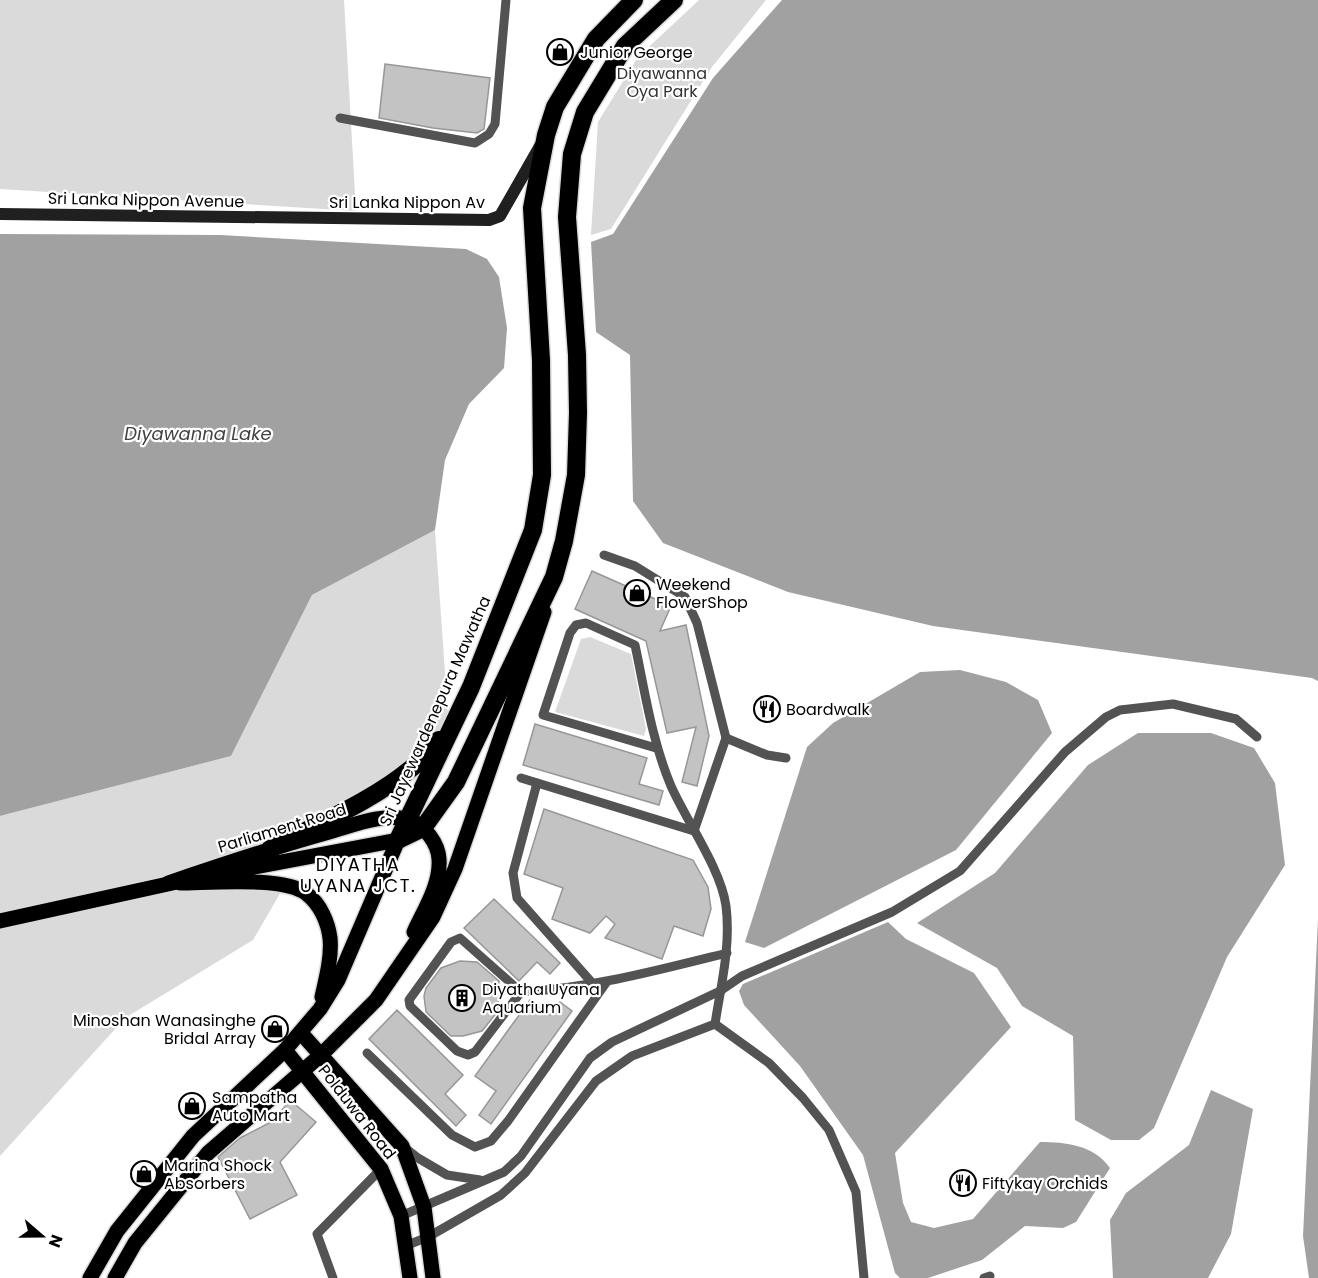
<svg xmlns="http://www.w3.org/2000/svg" width="1318" height="1278" viewBox="0 0 1318 1278" font-family="Poppins,sans-serif">
<rect width="100%" height="100%" fill="#fff"/>
<g fill="#dadada">
<polygon points="0,0 344,0 356,211 0,189"/>
<polygon points="699,0 766,0 712,67 611,229 591,235 598,122 638,57"/>
<polygon points="435,530 449,730 414,766 270,849 170,883 285,885 253,940 125,1018 0,1156 0,816 231,756 312,595"/>
<polygon points="590,637 631,654 646,729 644,736 555,712 581,639"/>
</g>
<g fill="#a1a1a1">
<polygon points="782,0 1318,0 1318,681 1312,678 933,626 788,592 663,543 633,501 630,355 596,332 591,242 613,234 713,78"/>
<polygon points="0,234 220,235 466,249 487,259 499,277 507,328 504,368 469,404 445,460 435,530 312,595 231,756 0,816"/>
<polygon points="960,670 1006,682 1038,700 1052,733 956,850 764,948 745,942 807,747 833,723 920,672"/>
<polygon points="1138,733 1211,733 1254,748 1275,783 1285,865 1227,957 1154,1128 1139,1140 1111,1140 1075,1120 1073,1036 1022,1006 997,968 917,923 995,873 1088,765"/>
<polygon points="1318,919 1318,1278 1309,1278 1303,1236"/>
<path d="M888 922 906 939 974 973 1011 1027 895 1153 903 1203 911 1222 934 1228 973 1219 1040 1142C1066 1142 1094 1145 1110 1168L1076 1222 1063 1228 1025 1226 982 1260 928 1278H900L895 1273 863 1155 800 1066 744 1005 739 991 743 984Z"/>
<polygon points="1211,1090 1253,1109 1231,1234 1208,1278 1113,1278 1110,1220 1126,1193 1189,1145"/>
</g>
<g fill="#c3c3c3" stroke="#979797" stroke-width="1.5">
<polygon points="385,64 490,78 484,129 477,133 433,128 379,118"/>
<polygon points="592,571 671,606 660,631 686,625 709,736 697,786 682,782 696,727 667,733 646,641 575,609"/>
<polygon points="535,724 647,758 639,784 663,791 659,805 523,765"/>
<polygon points="544,809 693,860 708,887 711,909 703,936 674,926 662,959 605,938 615,924 606,916 590,933 552,919 563,888 524,874"/>
<polygon points="494,899 560,963 550,974 537,962 519,981 464,928"/>
<polygon points="460,961 477,962 499,981 498,1011 482,1031 463,1036 451,1036 426,1012 424,996 426,988 441,968"/>
<polygon points="530,1000 550,1015 560,1002 572,1011 491,1124 479,1115 496,1091 475,1076"/>
<polygon points="397,1010 463,1075 445,1094 466,1115 456,1126 369,1039"/>
<polygon points="290,1100 316,1122 280,1162 297,1195 250,1219 218,1157 240,1138 273,1121"/>
</g>
<g fill="none" stroke-linecap="round" stroke-linejoin="round">
<defs>
<g id="primary">
<polyline points="218,874 398,840"/>
<path d="M168 883C221 865 275 847 329 832 354 825 385 812 410 820 425 826 438 843 439 859 441 884 424 910 414 932"/>
<path d="M180 883C209 883 285 876 307 894 320 904 328 922 330 938 332 957 326 979 322 997"/>
<polyline points="0,921 177,882"/>
<polyline points="301,1033 402,1146 424,1207 433,1278"/>
<polyline points="285,1050 381,1169 401,1216 410,1278"/>
<polyline points="90,1278 117,1231 193,1136 285,1050 320,1009 338,980 398,840"/>
<polyline points="115,1278 135,1243 208,1153 321,1055 376,1000 433,917 455,869 544,612"/>
</g>
<g id="highway">
<polyline points="398,840 423,828 456,782 554,577 564,541 576,475 578,413 577,355 567,217 572,154 585,112 625,46 674,0"/>
<polyline points="398,840 471,687 533,530 542,475 541,360 532,208 546,135 555,107 596,39 634,0"/>
<path d="M270 849C315 825 375 800 414 766 423 758 431 749 439 740"/>
</g>
</defs>
<use href="#primary" stroke="#dbdbdb" stroke-width="18"/>
<use href="#highway" stroke="#dbdbdb" stroke-width="21"/>
<g stroke="#535353" stroke-width="9">
<polyline points="340,118 475,143 489,134 495,124 506,0"/>
<polyline points="604,555 635,566 685,597 697,623 726,738 694,831"/>
<polyline points="726,738 767,755 786,758"/>
<path d="M656 748 543 715 570 633 576 625 586 623 635 645C645 692 652 741 671 786 687 822 721 869 726 906 731 946 721 985 715 1024L769 1063 803 1098 829 1130 856 1192 864 1278"/>
<polyline points="521,778 694,831"/>
<polyline points="537,783 513,873 517,898 594,985"/>
<path d="M521 992 475 1052 468 1055 457 1051 410 1006 409 1000 451 942 460 938 521 992C592 988 659 970 727 953"/>
<polyline points="367,1053 452,1135 475,1147 491,1141 508,1121 606,983"/>
<polyline points="404,1147 418,1158 447,1175 480,1180"/>
<polyline points="401,1216 504,1172 521,1156 590,1058 612,1042 720,991 742,976 892,912 960,871 1065,752 1106,717 1120,710 1173,704 1236,719 1257,737"/>
<polyline points="405,1246 428,1237 501,1195 525,1173 596,1081 632,1056 715,1024"/>
<polyline points="333,1278 317,1234 381,1169"/>
<polyline points="984,1278 990,1276"/>
</g>
<polyline stroke="#202020" stroke-width="12" points="0,214 489,220 500,216 540,146"/>
<use href="#primary" stroke="#000" stroke-width="15"/>
<use href="#highway" stroke="#000" stroke-width="18"/>
</g>
<defs>
<symbol id="shop-ring" viewBox="-11 -11 22 22"><circle r="9.5" fill="#fff" stroke="#000" stroke-width="1.5"/><path d="M-5-2.5h2.3a2.7 3.5 0 0 1 5.4 0H5L5.5 6h-11ZM-1.5-2.5h3a1.5 2.3 0 0 0-3 0Z" fill="#000"/></symbol>
<symbol id="restaurant-ring" viewBox="-11 -11 22 22"><circle r="9.5" fill="#fff" stroke="#000" stroke-width="1.5"/><path d="M-5-6h1v4h1v-4h1v4h1v-4h1v5L-1.5 .5V6h-2V.5L-5-1ZM5-6V6H3V1.5H1.5Q1.5-4 5-6Z" fill="#000"/></symbol>
<symbol id="building-ring" viewBox="-11 -11 22 22"><circle r="9.5" fill="#fff" stroke="#000" stroke-width="1.5"/><path d="M-4-6H4V6H1V3H-1V6H-4ZM-2.5-4.3h1.7v1.8h-1.7ZM.8-4.3h1.7v1.8H.8ZM-2.5-1h1.7V.8h-1.7ZM.8-1h1.7V.8H.8Z" fill="#000"/></symbol>
</defs>
<g fill-rule="evenodd">
<use href="#shop-ring" x="545" y="37" width="30" height="30"/>
<use href="#shop-ring" x="622" y="578" width="30" height="30"/>
<use href="#restaurant-ring" x="752" y="694" width="30" height="30"/>
<use href="#building-ring" x="447" y="983" width="30" height="30"/>
<use href="#shop-ring" x="260" y="1014" width="30" height="30"/>
<use href="#shop-ring" x="177" y="1091" width="30" height="30"/>
<use href="#shop-ring" x="129" y="1159" width="30" height="30"/>
<use href="#restaurant-ring" x="948" y="1168" width="30" height="30"/>
</g>
<g text-anchor="middle" dominant-baseline="central" stroke-width="4.5" stroke-linejoin="round" paint-order="stroke">
<g font-size="16" fill="#000" stroke="#fff" text-anchor="start">
<text x="580" y="52">Junior George</text>
<text x="656" y="584">Weekend<tspan x="656" dy="18">FlowerShop</tspan></text>
<text x="786" y="709">Boardwalk</text>
<text x="482" y="989">Diyatha Uyana<tspan x="482" dy="18">Aquarium</tspan></text>
<text x="256" y="1020" text-anchor="end">Minoshan Wanasinghe<tspan x="256" dy="18">Bridal Array</tspan></text>
<text x="212" y="1097">Sampatha<tspan x="212" dy="18">Auto Mart</tspan></text>
<text x="164" y="1165">Marina Shock<tspan x="164" dy="18">Absorbers</tspan></text>
<text x="982" y="1183">Fiftykay Orchids</text>
</g>
<g font-size="16" fill="#313131" stroke="#fff">
<text x="662" y="73">Diyawanna<tspan x="662" dy="18">Oya Park</tspan></text>
</g>
<g font-size="16" fill="#000" stroke="#fff">
<text transform="translate(146 200) rotate(1)">Sri Lanka Nippon Avenue</text>
<text x="407" y="202">Sri Lanka Nippon Av</text>
<text transform="translate(435 711) rotate(-66)">Sri Jayewardenepura Mawatha</text>
<text transform="translate(282 828) rotate(-17)">Parliament Road</text>
<text transform="translate(357 1112) rotate(52)">Polduwa Road</text>
</g>
<g font-size="18" font-style="italic" fill="#424242" stroke="#fff">
<text x="198" y="433">Diyawanna Lake</text>
</g>
<g font-size="18" letter-spacing="1.5" fill="#000" stroke="#fff">
<text x="358" y="864">DIYATHA<tspan x="358" dy="21">UYANA JCT.</tspan></text>
</g>
</g>
<g transform="translate(42 1236) rotate(110)" stroke="#ffffff" stroke-width="4.5" paint-order="stroke">
<path d="M0-4.5L10 22L0 15L-10 22Z" fill="#000000"/>
<text y="-9" font-size="16" font-weight="bold" text-anchor="middle" fill="#000000">N</text>
</g>
</svg>
